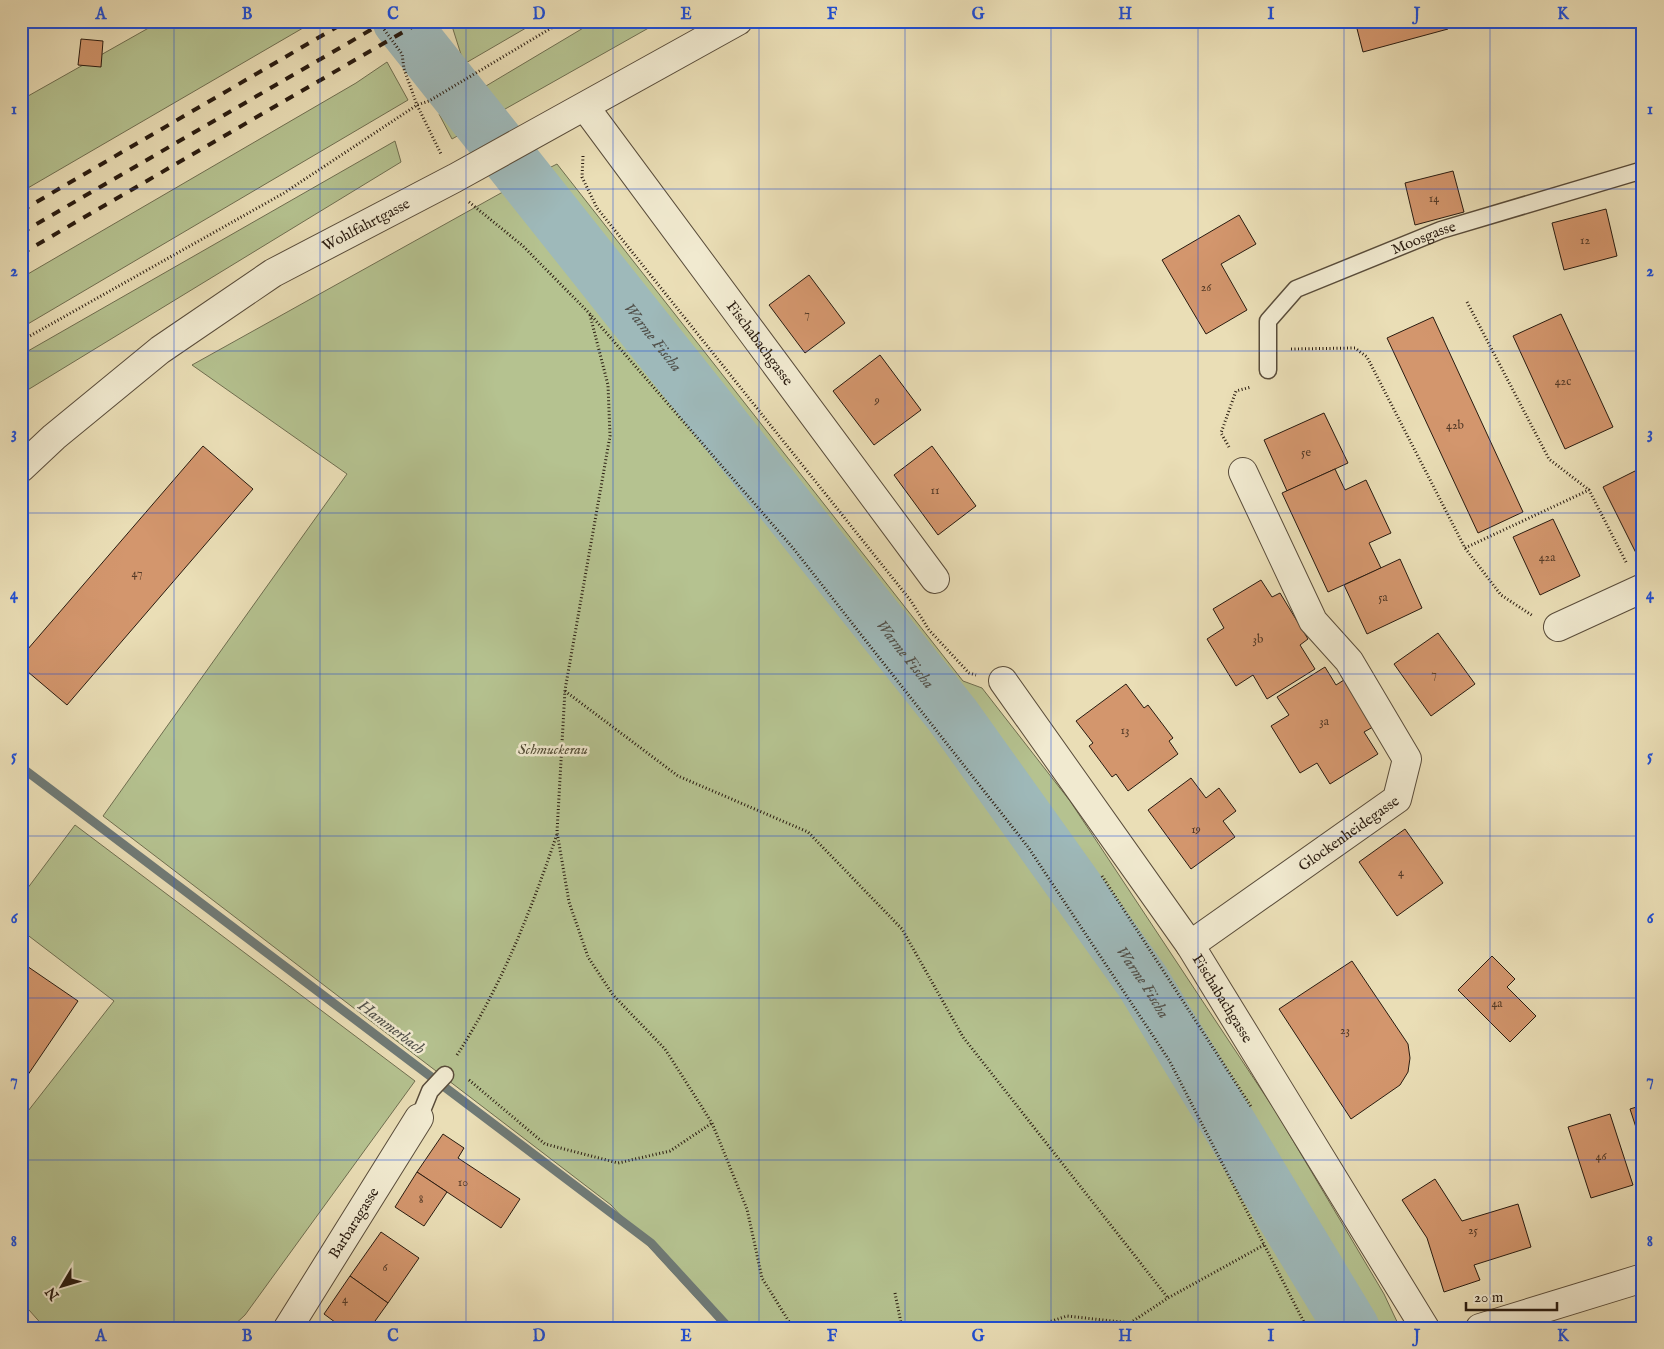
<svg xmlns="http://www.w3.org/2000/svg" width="1664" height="1349" viewBox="0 0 1664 1349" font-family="'IM FELL English',serif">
<rect width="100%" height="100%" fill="#eadeb6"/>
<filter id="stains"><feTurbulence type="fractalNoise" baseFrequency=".004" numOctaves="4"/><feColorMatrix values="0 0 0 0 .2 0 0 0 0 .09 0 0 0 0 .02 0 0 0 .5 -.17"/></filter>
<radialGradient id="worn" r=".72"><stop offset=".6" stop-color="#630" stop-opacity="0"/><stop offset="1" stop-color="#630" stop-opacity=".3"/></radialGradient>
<g fill="#b5c290" stroke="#6f6e50">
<polygon points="161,21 315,21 21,192 21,100"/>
<polygon points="462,21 538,21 464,64 452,26"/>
<polygon points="595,21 661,21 452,139 439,114"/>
<polygon points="387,62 408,100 21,328 21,278 356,83"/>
<polygon points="395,141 401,162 21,394 21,355"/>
<polygon points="557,164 963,681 982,688 1070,801 1276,1112 1384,1294 1400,1328 724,1328 611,1205 103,816 347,474 192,365 519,183"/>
<polygon points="75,825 415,1081 245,1315 231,1328 45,1328 21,1301 21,1120 114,1001 21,930 21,897"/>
</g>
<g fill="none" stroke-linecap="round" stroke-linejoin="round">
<polyline stroke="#6f7a76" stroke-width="9" points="21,767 651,1243 729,1328"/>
<path stroke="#9eb9ba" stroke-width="55" id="s1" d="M400 21 953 716 1143 982 1352 1328"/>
</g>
<g fill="#d3966d" stroke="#291b10">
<polygon points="164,21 179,21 168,28"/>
<polygon points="1355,21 1446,21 1448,29 1363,52"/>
<polygon points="81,39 103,41 101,67 78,65"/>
<polygon points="1453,171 1464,212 1415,225 1405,183"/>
<polygon points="1606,209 1617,256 1564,270 1552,223"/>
<polygon points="1239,215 1256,244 1221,264 1247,310 1206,334 1162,260"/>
<polygon points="809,275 845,323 805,353 769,305"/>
<polygon points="1561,314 1613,427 1565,449 1513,336"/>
<polygon points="1433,317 1523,512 1478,533 1387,338"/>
<polygon points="880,355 921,410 874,445 833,391"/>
<polygon points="1324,413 1348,463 1287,491 1264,440"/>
<polygon points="203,446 253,489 67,705 21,666 21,657"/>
<polygon points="932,446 976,506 938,535 894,475"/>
<polygon points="1643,467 1643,554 1638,557 1603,487"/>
<polygon points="1335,469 1345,490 1366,480 1391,533 1369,543 1381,568 1328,592 1282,493"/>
<polygon points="1553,519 1580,576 1540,595 1513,537"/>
<polygon points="1400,559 1422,608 1367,634 1344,585"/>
<polygon points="1261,580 1272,597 1280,593 1308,639 1300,645 1315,669 1267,699 1253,675 1236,686 1207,639 1224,628 1213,609"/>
<polygon points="1438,633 1475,684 1431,716 1394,664"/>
<polygon points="1325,667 1336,685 1344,680 1373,727 1364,732 1378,754 1330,784 1317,763 1300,773 1271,726 1289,715 1277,697"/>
<polygon points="1126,684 1144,708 1148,705 1173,738 1169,741 1178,754 1128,791 1116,774 1112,777 1089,746 1093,743 1076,721"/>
<polygon points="1191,778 1206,798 1219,788 1236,811 1223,821 1235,837 1191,869 1148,810"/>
<polygon points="1405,829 1443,883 1397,916 1359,862"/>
<polygon points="1492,956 1515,979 1507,987 1536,1016 1510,1042 1458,990"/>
<polygon points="1352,961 1408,1044 1410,1058 1408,1072 1400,1085 1351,1119 1279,1009"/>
<polygon points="21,962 78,1001 21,1085"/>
<polygon points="1643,1105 1643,1149 1630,1109"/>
<polygon points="1610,1114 1633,1185 1591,1198 1568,1127"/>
<polygon points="443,1134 464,1148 458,1158 520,1199 501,1228 417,1172"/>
<polygon points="417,1172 447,1192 424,1226 395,1207"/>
<polygon points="1435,1179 1462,1221 1518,1204 1531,1247 1474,1265 1480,1280 1444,1292 1427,1238 1402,1200"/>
<polygon points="381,1232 419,1258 388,1303 350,1276"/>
<polygon points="350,1276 388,1303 370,1328 343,1328 324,1314"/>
<polygon points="1643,1323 1643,1328 1633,1328 1632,1327"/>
</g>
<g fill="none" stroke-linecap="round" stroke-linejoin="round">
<defs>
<g id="service">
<path id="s2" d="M1268 370V321L1296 289 1441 230 1643 170"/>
<polyline points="419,1118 430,1091 445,1075"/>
</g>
<g id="minor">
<path id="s3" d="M585 107 935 579"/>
<path id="s4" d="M21 468 54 437 160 350 273 273 455 178 738 21"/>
<polyline points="1558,627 1643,588"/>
<path id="s5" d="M1003 681 1190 945 1425 1328"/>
<path id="s6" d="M1190 945 1397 799 1407 759 1349 661 1313 621 1243 472"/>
<path id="s7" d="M288 1328 419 1118"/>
<polyline points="1480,1328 1643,1278"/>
</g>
</defs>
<use href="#service" stroke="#594c3a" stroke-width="19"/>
<use href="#minor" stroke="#594c3a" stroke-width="30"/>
<g stroke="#291b10" stroke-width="3" stroke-dasharray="1 2.5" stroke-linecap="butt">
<polyline points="378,21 402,54 404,69 417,105 441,154"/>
<polyline points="583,156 582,177 597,208 911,601 929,630 969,673 976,675"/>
<polyline points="469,202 523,246 590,314 793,548 1028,847 1169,1060 1307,1328"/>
<polyline points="1467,302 1549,459 1589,490"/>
<polyline points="590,315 608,385 610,436 565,690 557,832 569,902 588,957 613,995 665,1049 712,1123 747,1209 762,1278 793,1328"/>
<polyline points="21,341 284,193 417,105 429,101 563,21"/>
<polyline points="1291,349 1355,348 1367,357 1465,548 1501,595 1533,616"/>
<polyline points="1229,447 1221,433 1236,391 1251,387"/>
<polyline points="1465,548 1589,490 1627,564"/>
<polyline points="565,691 678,776 808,832 902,929 963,1037 1168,1298"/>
<polyline points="1102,876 1252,1108"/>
<path d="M457 1055C501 987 531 911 557 834"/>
<polyline points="469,1080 545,1144 618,1163 670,1151 712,1123"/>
<polyline points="895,1293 902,1328"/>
<polyline points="1031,1328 1067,1316 1130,1323 1168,1298 1264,1245"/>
</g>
<use href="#service" stroke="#f1ead0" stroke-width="16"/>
<use href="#minor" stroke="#f1ead0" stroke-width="28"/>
<g stroke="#291b10" stroke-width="4" stroke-dasharray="9 9" stroke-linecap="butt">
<polyline points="21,211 347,21"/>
<polyline points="21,233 386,21"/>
<polyline points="21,254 422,21"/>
</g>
</g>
<path fill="none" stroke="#1d4ed8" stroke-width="1" stroke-opacity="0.55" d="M174 21V1328M320 21V1328M466 21V1328M613 21V1328M759 21V1328M905 21V1328M1051 21V1328M1198 21V1328M1344 21V1328M1490 21V1328M21 189H1643M21 351H1643M21 513H1643M21 674H1643M21 836H1643M21 998H1643M21 1160H1643"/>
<g text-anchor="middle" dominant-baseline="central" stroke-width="5" stroke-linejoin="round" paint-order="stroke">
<g font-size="12" fill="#543a27">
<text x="1434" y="198">14</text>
<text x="1585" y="240">12</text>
<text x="1206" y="287">26</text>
<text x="807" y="314">7</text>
<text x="1563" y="381">42c</text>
<text x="877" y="400">9</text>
<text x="1455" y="425">42b</text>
<text x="1306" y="452">5e</text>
<text x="935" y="490">11</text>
<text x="1547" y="557">42a</text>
<text x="137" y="573">47</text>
<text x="1383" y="597">5a</text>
<text x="1258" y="639">3b</text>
<text x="1434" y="674">7</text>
<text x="1324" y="721">3a</text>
<text x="1125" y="730">13</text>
<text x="1196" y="829">19</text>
<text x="1401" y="872">4</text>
<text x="1497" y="1003">4a</text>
<text x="1345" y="1030">23</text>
<text x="1601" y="1156">46</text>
<text x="463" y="1182">10</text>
<text x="421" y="1199">8</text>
<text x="1473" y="1230">25</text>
<text x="385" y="1267">6</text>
<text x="345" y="1299">4</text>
</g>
<g font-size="15" fill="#291b10" stroke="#f1ead0">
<text stroke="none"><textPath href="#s4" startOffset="424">Wohlfahrtgasse</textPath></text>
<text stroke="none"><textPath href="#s2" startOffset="229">Moosgasse</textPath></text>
<text stroke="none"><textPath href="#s3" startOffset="294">Fischabachgasse</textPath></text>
<text stroke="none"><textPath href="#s6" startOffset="194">Glockenheidegasse</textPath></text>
<text stroke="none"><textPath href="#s5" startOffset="386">Fischabachgasse</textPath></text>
<text stroke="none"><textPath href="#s7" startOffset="124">Barbaragasse</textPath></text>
</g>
<g font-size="15" font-style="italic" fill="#534d36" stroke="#f1ead0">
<text x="553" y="749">Schmuckerau</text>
</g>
<g font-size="16" font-style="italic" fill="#52524c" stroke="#f1ead0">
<text stroke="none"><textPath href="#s1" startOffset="405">Warme Fischa</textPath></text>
<text stroke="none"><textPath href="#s1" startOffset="810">Warme Fischa</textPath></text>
<text stroke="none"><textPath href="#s1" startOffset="1215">Warme Fischa</textPath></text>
<text transform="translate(391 1028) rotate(37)">Hammerbach</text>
</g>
</g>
<rect width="1664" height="1349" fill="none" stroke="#eadeb6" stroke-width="55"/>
<g transform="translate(62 1286) rotate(232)" stroke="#f1ead0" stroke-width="4" paint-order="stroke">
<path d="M0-4L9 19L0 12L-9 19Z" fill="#291b10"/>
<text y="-8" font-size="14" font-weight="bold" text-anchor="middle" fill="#291b10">N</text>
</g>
<path d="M1466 1302v8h91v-8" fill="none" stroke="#291b10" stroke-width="2.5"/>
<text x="1474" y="1302" font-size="15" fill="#291b10" stroke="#f1ead0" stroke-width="4" paint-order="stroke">20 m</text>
<rect x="28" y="28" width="1608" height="1294" fill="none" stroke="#1d4ed8" stroke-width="2"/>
<g font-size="16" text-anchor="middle" font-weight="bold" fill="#1d4ed8">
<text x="101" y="19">A</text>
<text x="247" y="19">B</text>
<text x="393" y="19">C</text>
<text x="539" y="19">D</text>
<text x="686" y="19">E</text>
<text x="832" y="19">F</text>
<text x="978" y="19">G</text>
<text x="1125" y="19">H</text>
<text x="1271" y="19">I</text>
<text x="1417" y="19">J</text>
<text x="1563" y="19">K</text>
<text x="14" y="114">1</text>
<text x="1650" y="114">1</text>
<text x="14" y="276">2</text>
<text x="1650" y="276">2</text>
<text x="14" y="438">3</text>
<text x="1650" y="438">3</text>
<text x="14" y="599">4</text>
<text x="1650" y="599">4</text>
<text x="14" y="761">5</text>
<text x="1650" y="761">5</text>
<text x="14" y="923">6</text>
<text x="1650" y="923">6</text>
<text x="14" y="1085">7</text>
<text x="1650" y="1085">7</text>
<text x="14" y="1246">8</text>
<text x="1650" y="1246">8</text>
<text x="101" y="1341">A</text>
<text x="247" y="1341">B</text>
<text x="393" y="1341">C</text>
<text x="539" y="1341">D</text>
<text x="686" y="1341">E</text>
<text x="832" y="1341">F</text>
<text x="978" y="1341">G</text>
<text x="1125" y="1341">H</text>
<text x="1271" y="1341">I</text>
<text x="1417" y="1341">J</text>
<text x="1563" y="1341">K</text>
</g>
<rect width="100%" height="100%" filter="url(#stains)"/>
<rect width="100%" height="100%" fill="url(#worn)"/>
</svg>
